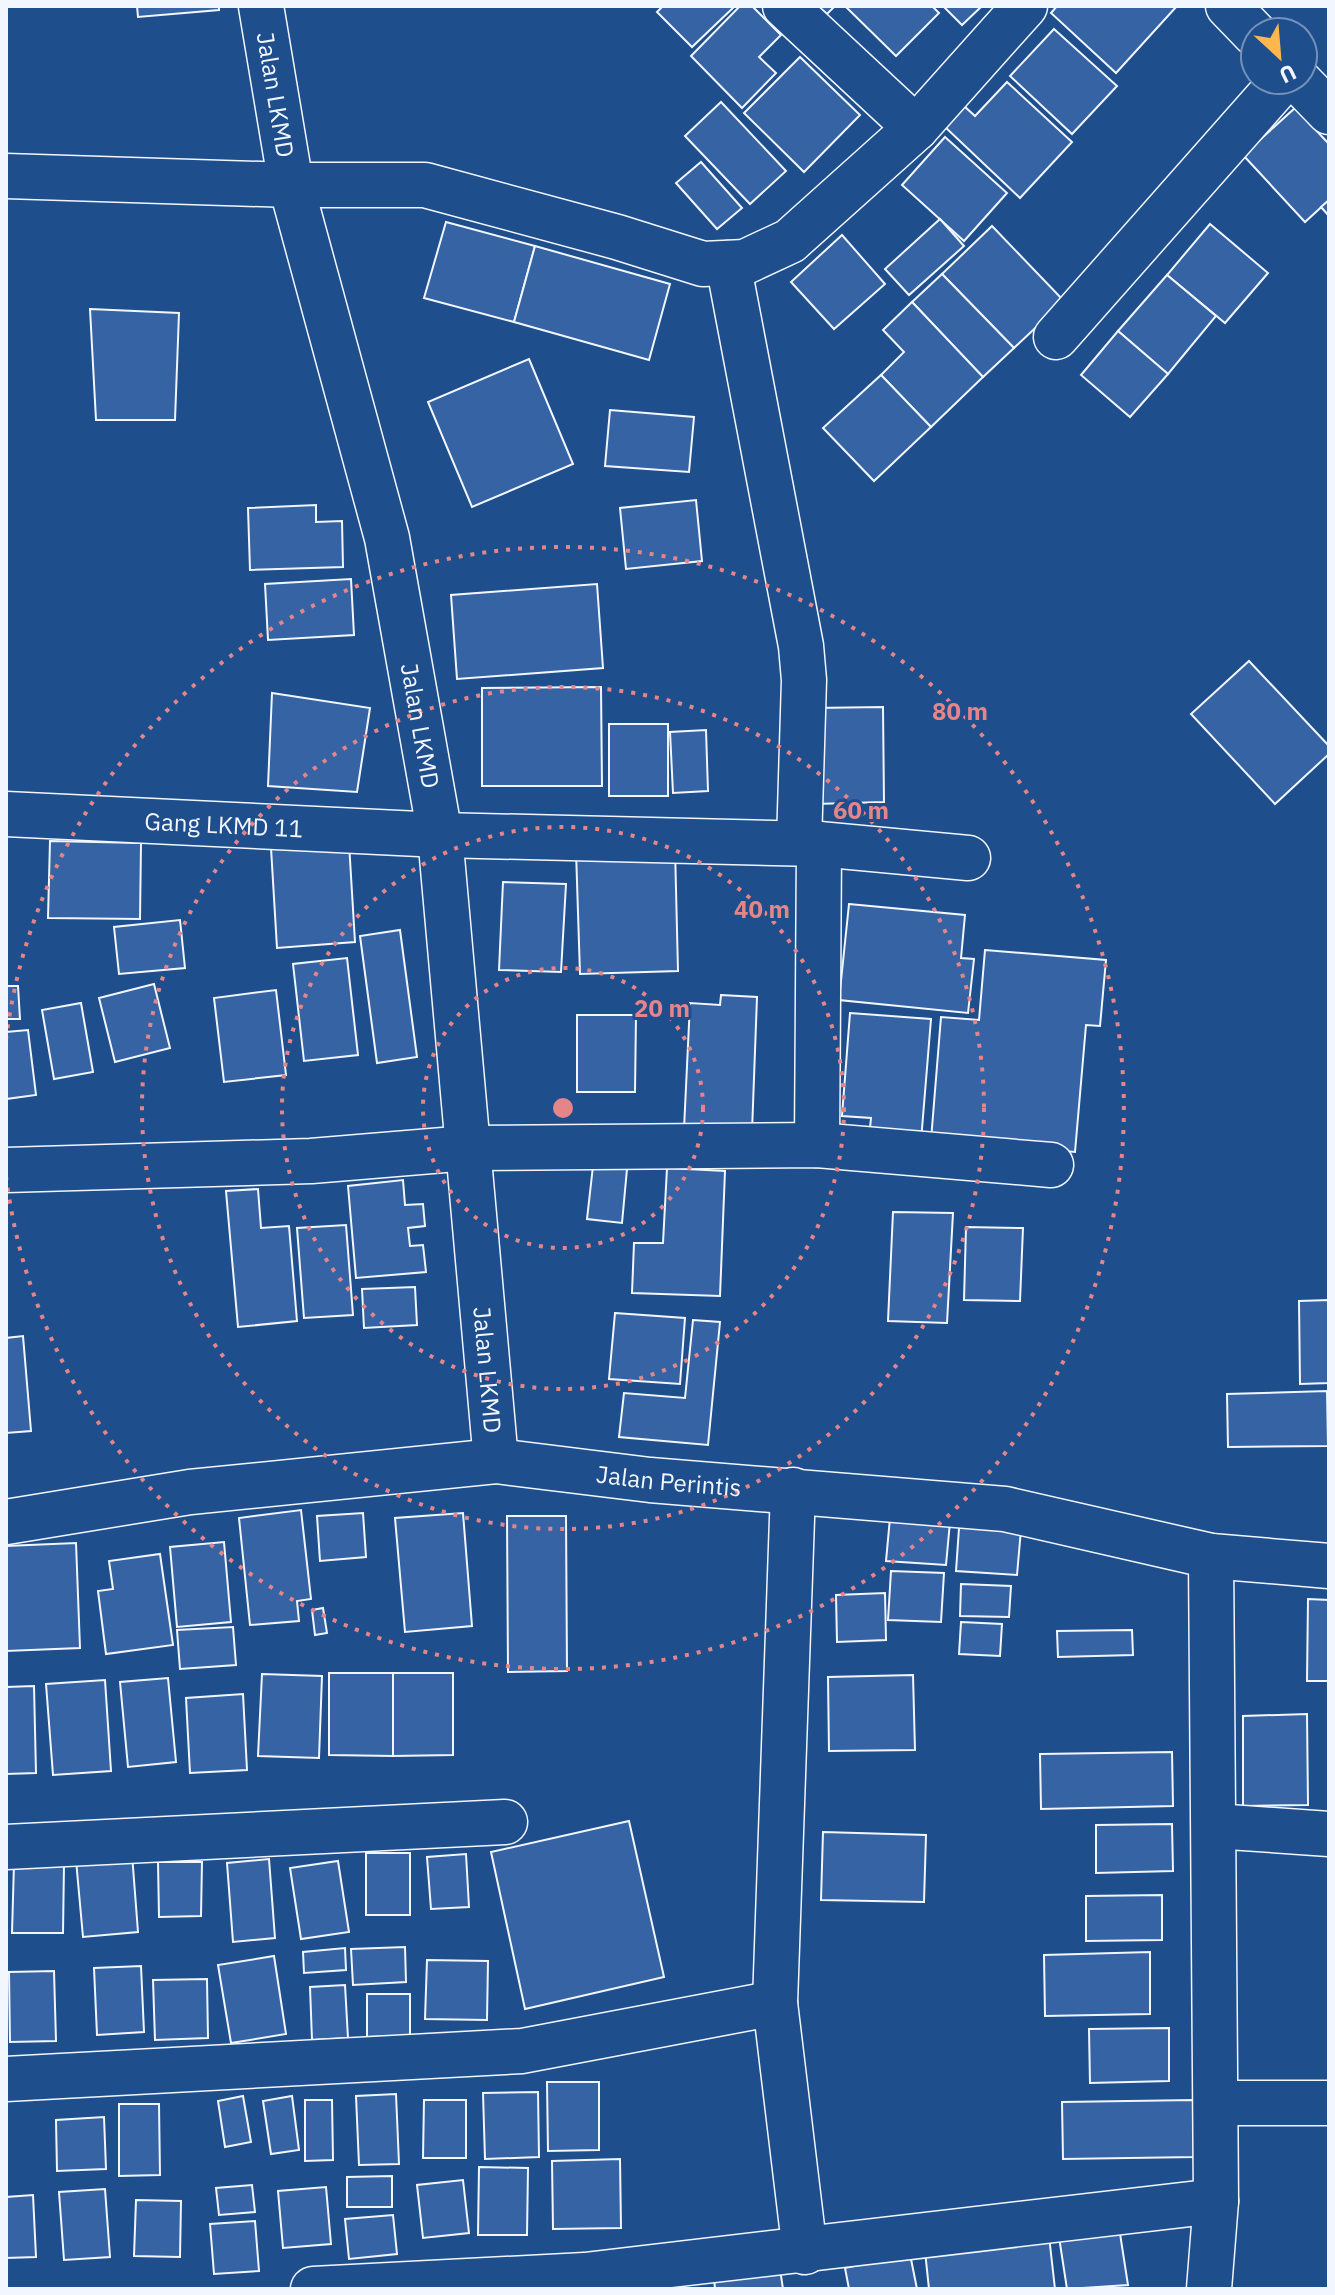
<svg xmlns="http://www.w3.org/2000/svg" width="1335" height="2295" viewBox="0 0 1335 2295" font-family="'IBM Plex Sans',sans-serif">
<rect width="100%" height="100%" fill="#1f4e8c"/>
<g fill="#3563a3" stroke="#f2f6ff" stroke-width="2">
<polygon points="137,6 219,6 219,10 138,17"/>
<polygon points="663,6 735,6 692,47 657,12"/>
<polygon points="740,6 752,6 781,35 759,57 776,73 742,108 691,56"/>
<polygon points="818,6 835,6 827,14"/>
<polygon points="845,6 932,6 939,13 896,56"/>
<polygon points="943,6 982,6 962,25"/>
<polygon points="1057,6 1177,6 1116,73 1051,13"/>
<polygon points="1054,29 1117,86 1072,134 1010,76"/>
<polygon points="800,57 860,115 804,172 744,113"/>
<polygon points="1007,82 1072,142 1020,198 945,127 964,106 975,116"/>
<polygon points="721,102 786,171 750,204 685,136"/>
<polygon points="1295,108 1329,144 1329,200 1305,222 1243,155"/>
<polygon points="945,137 1007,193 964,241 902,185"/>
<polygon points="701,162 742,208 717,229 676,183"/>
<polygon points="1329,200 1329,216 1321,207"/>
<polygon points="940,219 964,246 909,295 885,269"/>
<polygon points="446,222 535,246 514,322 424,298"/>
<polygon points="1210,224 1268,273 1225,323 1167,275"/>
<polygon points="992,226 1064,301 1014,348 942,274"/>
<polygon points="842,235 885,284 834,329 791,282"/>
<polygon points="535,246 670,284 649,360 514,322"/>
<polygon points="942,274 1014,348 983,377 912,302"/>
<polygon points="1167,275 1216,316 1168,374 1118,331"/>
<polygon points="912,302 983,377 931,427 881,375 904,352 883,330"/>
<polygon points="90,309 179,313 175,420 96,420"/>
<polygon points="1118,331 1168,374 1130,417 1081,375"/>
<polygon points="529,359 573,464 472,507 428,402"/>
<polygon points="881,375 931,427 874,481 823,428"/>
<polygon points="610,410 694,417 689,472 605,466"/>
<polygon points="696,500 702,561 626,569 620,508"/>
<polygon points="316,505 316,522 342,521 343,567 250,570 248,508"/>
<polygon points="351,579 354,635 268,640 265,584"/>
<polygon points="597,584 603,668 457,679 451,595"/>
<polygon points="1249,661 1329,746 1329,754 1275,804 1191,714"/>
<polygon points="601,687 602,786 482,786 482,688"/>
<polygon points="272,693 370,708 357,792 268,786"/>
<polygon points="883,707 884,802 815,804 813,708"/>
<rect x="609" y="724" width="59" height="72"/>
<polygon points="706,730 708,791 673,793 670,732"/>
<polygon points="50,841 141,843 140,919 48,918"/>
<polygon points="349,843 355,942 277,948 271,848"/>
<polygon points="675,848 678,971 580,974 576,851"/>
<polygon points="503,882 566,884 561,972 499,970"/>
<polygon points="849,904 965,915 961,958 974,959 968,1013 839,1000"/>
<polygon points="180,920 185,968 119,974 114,927"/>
<polygon points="400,930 417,1057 377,1063 360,936"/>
<polygon points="985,950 1106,960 1100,1026 1086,1025 1075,1152 931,1140 941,1017 979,1020"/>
<polygon points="347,958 358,1055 304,1061 293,964"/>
<polygon points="154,984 170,1048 115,1062 99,998"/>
<polygon points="6,986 18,986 20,1019 6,1019"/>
<polygon points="276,990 286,1075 224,1082 214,998"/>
<polygon points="721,995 757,997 752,1132 684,1129 690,1003 720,1005"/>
<polygon points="81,1003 93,1072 54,1079 42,1010"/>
<polygon points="850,1013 931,1019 921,1141 869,1138 871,1118 842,1116"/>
<polygon points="577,1015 636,1015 635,1092 577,1092"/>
<polygon points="28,1030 36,1095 6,1099 6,1032"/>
<polygon points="593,1166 627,1169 622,1223 587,1219"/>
<polygon points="667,1168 725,1171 720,1296 632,1293 634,1243 663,1243"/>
<polygon points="403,1180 405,1205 423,1204 425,1226 408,1228 410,1246 423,1245 426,1272 356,1278 348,1186"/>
<polygon points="258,1189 261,1228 289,1226 297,1321 238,1327 226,1191"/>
<polygon points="893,1212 953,1213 947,1323 888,1321"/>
<polygon points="346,1225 353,1315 304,1318 297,1228"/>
<polygon points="966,1227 1023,1228 1020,1301 964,1300"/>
<polygon points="415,1287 417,1325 364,1328 362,1289"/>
<polygon points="1329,1300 1329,1383 1300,1384 1299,1301"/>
<polygon points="615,1313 685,1318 680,1384 609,1379"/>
<polygon points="693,1320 720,1322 708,1445 619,1437 624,1393 685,1398"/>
<polygon points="23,1336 31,1431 6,1433 6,1338"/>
<polygon points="1327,1391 1328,1446 1228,1447 1227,1394"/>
<polygon points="891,1507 951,1511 946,1565 886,1561"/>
<polygon points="301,1510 311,1599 297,1601 299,1621 250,1625 239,1518"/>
<polygon points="363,1513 366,1557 320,1561 317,1516"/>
<polygon points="463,1513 472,1626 405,1632 395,1518"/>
<polygon points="960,1514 1022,1518 1017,1575 956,1571"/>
<polygon points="507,1516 566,1516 567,1671 508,1672"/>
<polygon points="224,1542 231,1622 177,1627 170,1547"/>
<polygon points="76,1543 80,1648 6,1651 6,1546"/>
<polygon points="160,1554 173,1645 106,1654 98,1591 113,1589 109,1561"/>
<polygon points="891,1571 944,1573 941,1622 888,1620"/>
<polygon points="961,1584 1011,1586 1009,1617 960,1616"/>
<polygon points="885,1593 886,1640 837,1642 836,1595"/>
<polygon points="1308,1599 1329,1600 1329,1681 1307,1681"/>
<polygon points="323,1608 327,1633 315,1635 312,1610"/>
<polygon points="961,1622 1002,1624 1000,1656 959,1654"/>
<polygon points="233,1627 236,1665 180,1669 177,1630"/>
<polygon points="1132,1630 1133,1655 1058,1657 1057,1631"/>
<polygon points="329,1673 393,1673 393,1756 329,1755"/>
<polygon points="393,1673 453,1673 453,1755 393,1756"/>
<polygon points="262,1674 322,1676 319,1758 258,1756"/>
<polygon points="913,1675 915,1750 829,1751 828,1677"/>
<polygon points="168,1678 176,1762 128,1767 120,1682"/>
<polygon points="105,1680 111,1771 53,1775 46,1684"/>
<polygon points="34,1686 36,1773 6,1774 6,1687"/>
<polygon points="243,1694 247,1770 190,1773 186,1698"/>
<polygon points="1307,1714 1308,1805 1243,1806 1243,1716"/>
<polygon points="1172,1752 1173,1806 1041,1809 1040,1754"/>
<polygon points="629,1821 664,1977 525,2009 491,1852"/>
<polygon points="1172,1824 1173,1871 1096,1873 1096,1825"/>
<polygon points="823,1832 926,1835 924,1902 821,1900"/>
<rect x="366" y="1853" width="44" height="62"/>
<polygon points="132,1854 138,1932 83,1937 76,1860"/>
<polygon points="466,1854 469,1907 431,1909 427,1857"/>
<polygon points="269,1859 275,1938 233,1942 227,1863"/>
<polygon points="338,1861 349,1932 301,1939 290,1868"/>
<polygon points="158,1862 202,1862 201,1916 159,1917"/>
<polygon points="14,1863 64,1864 63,1933 12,1933"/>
<polygon points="1162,1895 1162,1940 1086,1941 1086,1896"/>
<polygon points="405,1947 406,1982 353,1985 351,1949"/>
<polygon points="345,1948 346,1970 304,1973 303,1952"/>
<polygon points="1150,1952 1150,2014 1045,2016 1044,1955"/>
<polygon points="274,1956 286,2034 231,2043 218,1965"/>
<polygon points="427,1960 488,1961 487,2020 425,2019"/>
<polygon points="141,1966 144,2032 97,2035 94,1968"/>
<polygon points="54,1971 56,2041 10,2042 9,1972"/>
<polygon points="207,1979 208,2038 155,2040 153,1980"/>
<polygon points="345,1985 348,2038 312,2040 310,1987"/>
<polygon points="367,1994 410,1994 410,2036 367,2037"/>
<polygon points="1169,2028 1169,2081 1090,2083 1089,2029"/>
<polygon points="547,2082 599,2082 599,2150 548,2151"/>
<polygon points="538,2092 539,2157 485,2159 483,2093"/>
<polygon points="396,2094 399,2164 359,2165 356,2096"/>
<polygon points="243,2096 251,2142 225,2147 218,2101"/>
<polygon points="292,2096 299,2150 271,2154 263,2101"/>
<polygon points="305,2100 332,2100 333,2160 305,2161"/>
<polygon points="424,2100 466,2100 466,2158 423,2158"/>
<polygon points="1194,2100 1195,2157 1063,2159 1062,2102"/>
<polygon points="119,2104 159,2104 160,2175 119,2176"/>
<polygon points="104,2117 106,2169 57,2171 56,2120"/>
<polygon points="620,2159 621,2228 553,2229 552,2161"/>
<polygon points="479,2167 528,2168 527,2235 478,2235"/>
<polygon points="392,2176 392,2207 347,2207 347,2177"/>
<polygon points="463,2180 469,2233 423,2238 417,2185"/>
<polygon points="252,2185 255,2212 219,2215 216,2188"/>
<polygon points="326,2187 331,2244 283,2248 278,2191"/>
<polygon points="105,2189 110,2257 64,2260 59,2192"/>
<polygon points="33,2195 36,2257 6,2258 6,2197"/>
<polygon points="136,2200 181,2201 180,2257 134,2256"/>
<polygon points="393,2215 397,2254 349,2259 345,2219"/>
<polygon points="255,2221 259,2271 214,2274 210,2224"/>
<polygon points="1119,2227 1128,2285 1067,2289 1059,2237"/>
<polygon points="1049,2236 1055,2289 929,2289 925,2251"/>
<polygon points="910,2254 917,2289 849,2289 845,2268"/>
<polygon points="780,2269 783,2289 715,2289 714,2278"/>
</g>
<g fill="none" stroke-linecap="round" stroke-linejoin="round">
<defs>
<g id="minor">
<path id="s1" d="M261 6 291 185 387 538 440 835 496 1461"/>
<polyline points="785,6 916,128"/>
<polyline points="1228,6 1255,34"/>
<polyline points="1298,80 1329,112"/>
<polyline points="6,176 291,185 425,185 617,237 703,264 745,262 790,241 916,128 1025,6"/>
<polyline points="728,263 801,646 804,680 799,843"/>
<polyline points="1056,337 1283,80"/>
<path id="s2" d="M6 814 440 835 819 844 968 858"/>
<polyline points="817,1145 819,844"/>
<polyline points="6,1170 311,1161 468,1148 817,1145 1051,1165"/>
<polyline points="793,1490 775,2003 805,2252"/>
<path id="s3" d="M6 1522 190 1492 496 1461 650 1480 1005 1509 1211 1556 1329 1566"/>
<polyline points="1214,1826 1329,1834"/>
<polyline points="6,1847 505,1822"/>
<polyline points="6,2079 522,2051 775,2003"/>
<polyline points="1216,2103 1329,2103"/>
<polyline points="313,2289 585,2275 1216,2201"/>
<polyline points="1209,2289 1216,2201 1211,1556"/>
</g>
</defs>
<use href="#minor" stroke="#f2f6ff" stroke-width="47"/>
<use href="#minor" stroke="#1f4e8c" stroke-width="44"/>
</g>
<g fill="none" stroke="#e38589" stroke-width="4" stroke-dasharray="4 8">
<circle cx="563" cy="1108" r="140"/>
<circle cx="563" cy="1108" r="281"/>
<circle cx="563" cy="1108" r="421"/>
<path d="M6 1040A561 561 0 1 1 6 1176"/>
</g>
<g text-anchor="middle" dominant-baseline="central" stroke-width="6" stroke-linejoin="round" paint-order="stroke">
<g font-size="24" fill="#f2f6ff" stroke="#1f4e8c">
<text stroke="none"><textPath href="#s1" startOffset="90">Jalan LKMD</textPath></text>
<text stroke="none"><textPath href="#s1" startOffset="738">Jalan LKMD</textPath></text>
<text stroke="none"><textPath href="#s2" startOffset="218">Gang LKMD 11</textPath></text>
<text stroke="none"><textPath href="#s1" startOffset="1386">Jalan LKMD</textPath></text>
<text stroke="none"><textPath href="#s3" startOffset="668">Jalan Perintis</textPath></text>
</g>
</g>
<circle cx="563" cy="1108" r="12" fill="#e38589" stroke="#1f4e8c" stroke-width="4"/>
<g font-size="24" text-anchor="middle" font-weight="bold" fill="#e38589" stroke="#1f4e8c" stroke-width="6" stroke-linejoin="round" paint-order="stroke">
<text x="960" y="720">80 m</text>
<text x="861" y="819">60 m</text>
<text x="762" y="918">40 m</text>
<text x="662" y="1017">20 m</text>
</g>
<rect width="1335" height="2295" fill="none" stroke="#f2f6ff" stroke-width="16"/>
<g transform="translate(1279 56) rotate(154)"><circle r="38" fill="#1f4e8c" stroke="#7391ba" stroke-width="2"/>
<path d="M0-6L14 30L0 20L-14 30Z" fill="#ffb74d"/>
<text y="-12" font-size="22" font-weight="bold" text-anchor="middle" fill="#f2f6ff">U</text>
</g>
</svg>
